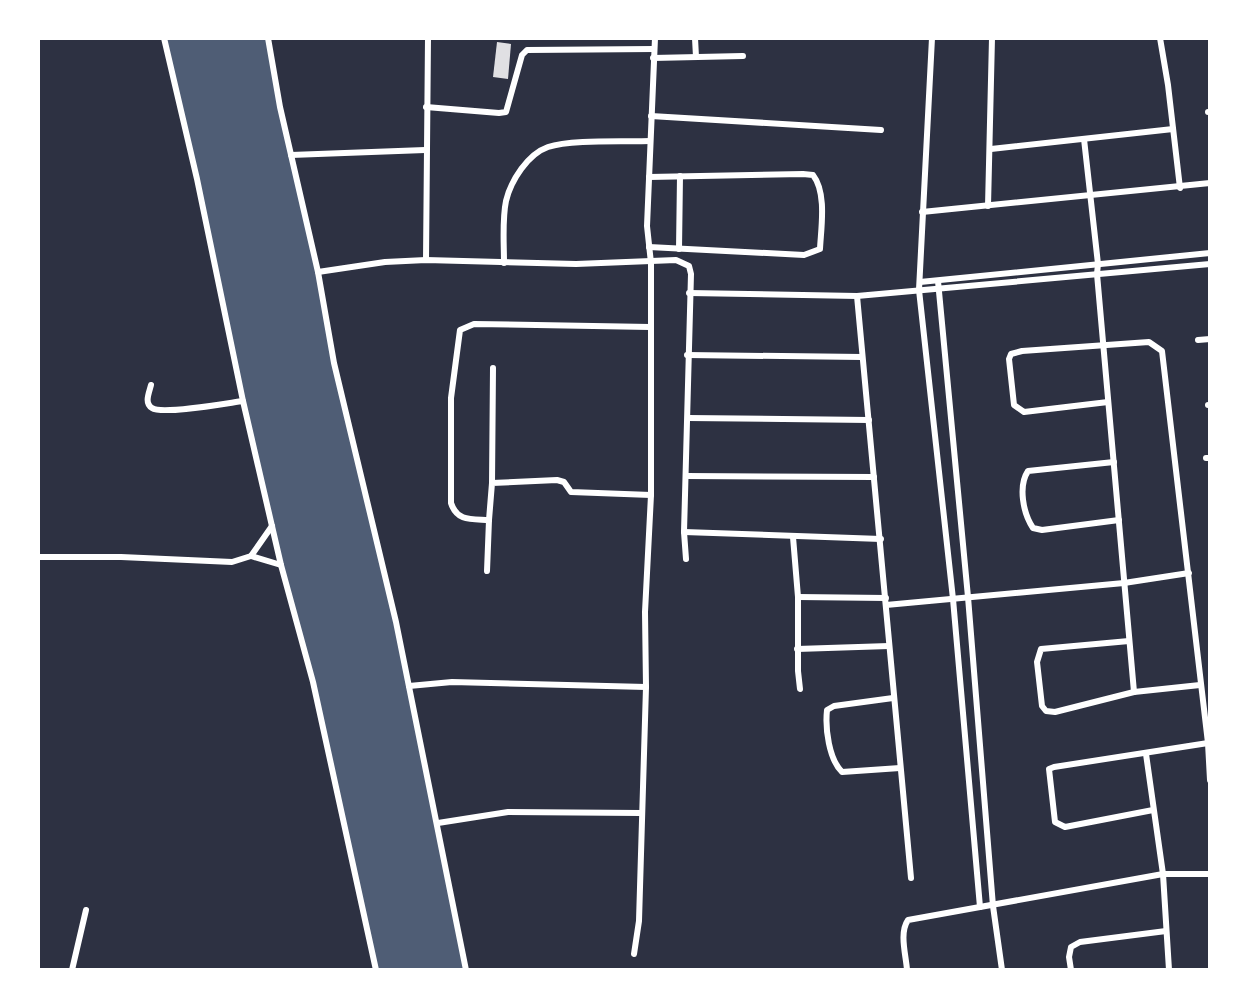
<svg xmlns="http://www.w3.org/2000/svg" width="1248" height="1008" viewBox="0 0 1248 1008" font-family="Lato,sans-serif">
<rect width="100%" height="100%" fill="#2d3142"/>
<polygon fill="#4f5d75" points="164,38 268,38 334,363 409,686 466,970 376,970 313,682 281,565"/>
<polygon fill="#e0e0e3" points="497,42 511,44 508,79 493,77"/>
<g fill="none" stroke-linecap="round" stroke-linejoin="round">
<g stroke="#fff" stroke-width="6">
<polyline points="164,38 197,179 243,401 281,565 313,682 376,970"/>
<polyline points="268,38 280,107 318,272 334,363 396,622 466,970"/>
<polyline points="695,38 696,57"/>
<polyline points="932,38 919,290 953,599 980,907"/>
<polyline points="1160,38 1168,85 1180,188"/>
<polyline points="653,58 743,56"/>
<polyline points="426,107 499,113 506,112 522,55 527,50 654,49"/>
<polyline points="1208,112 1210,112"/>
<polyline points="651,116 881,130"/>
<polyline points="1084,139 1098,264 1097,274 1134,692"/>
<polyline points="991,149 1173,129"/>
<polyline points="291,155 425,150"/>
<polyline points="988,206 992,38"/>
<polyline points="922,212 1210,183"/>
<path d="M649 247 804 255 820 249C821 228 827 193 813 175L803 174 649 177"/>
<polyline points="679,249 680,176"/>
<polyline points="426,260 428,38"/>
<path d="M504 263C504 243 502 220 506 201 511 180 528 154 548 147 571 139 624 142 650 141"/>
<polyline points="318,272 385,262 426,260 576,264 676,260 689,266 691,274 684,532 686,559"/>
<polyline points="938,281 968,597 993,906 1002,970"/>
<polyline points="920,282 1210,253"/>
<polyline points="689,293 857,296 1210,264"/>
<polyline points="857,296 911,878"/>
<path d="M650 327 474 324 460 330 451 398V503C457 522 472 519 489 520L492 483 557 480 564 482 571 492 651 495"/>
<polyline points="1198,340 1210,339"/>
<polyline points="687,355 862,357"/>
<path d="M151 385C149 393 144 403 152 408 162 415 228 403 243 401"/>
<polyline points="1108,402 1024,412 1014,405 1009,359 1011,354 1022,351 1149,342 1162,351 1208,743 1210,780"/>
<polyline points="1208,405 1210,405"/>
<polyline points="688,418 869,420"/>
<polyline points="1206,458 1210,458"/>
<path d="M1114 462 1028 471C1018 486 1023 513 1033 528L1042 530 1119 520"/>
<polyline points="686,476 874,477"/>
<polyline points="492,483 493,368"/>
<polyline points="684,532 881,539"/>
<polyline points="793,537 798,597 798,671 800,689"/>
<polyline points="251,556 281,565"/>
<polyline points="38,557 121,557 232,562 251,556 272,526"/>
<polyline points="487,571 489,520"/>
<polyline points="798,597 886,598"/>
<polyline points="886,605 1124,583 1189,573"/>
<polyline points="1129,641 1041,649 1037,662 1042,706 1046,711 1055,712 1134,692 1200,685"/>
<polyline points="797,649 889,646"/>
<polyline points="409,686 452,682 646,687"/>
<path d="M893 698 834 706 827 710C825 729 829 759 842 772L900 768"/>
<polyline points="1146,754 1163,874 1169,970"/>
<polyline points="1153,810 1065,827 1055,822 1049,769 1054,767 1208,743"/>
<polyline points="438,823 508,812 641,813"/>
<polyline points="634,954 639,921 646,687 645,612 651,495 651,263 647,226 655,38"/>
<polyline points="72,970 86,910"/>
<path d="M907 970C906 955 899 933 908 920L1163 874H1210"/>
<polyline points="1071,970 1069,957 1071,947 1080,942 1166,931"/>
</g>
</g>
<rect width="1248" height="1008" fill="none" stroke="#ffffff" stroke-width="80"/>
</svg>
